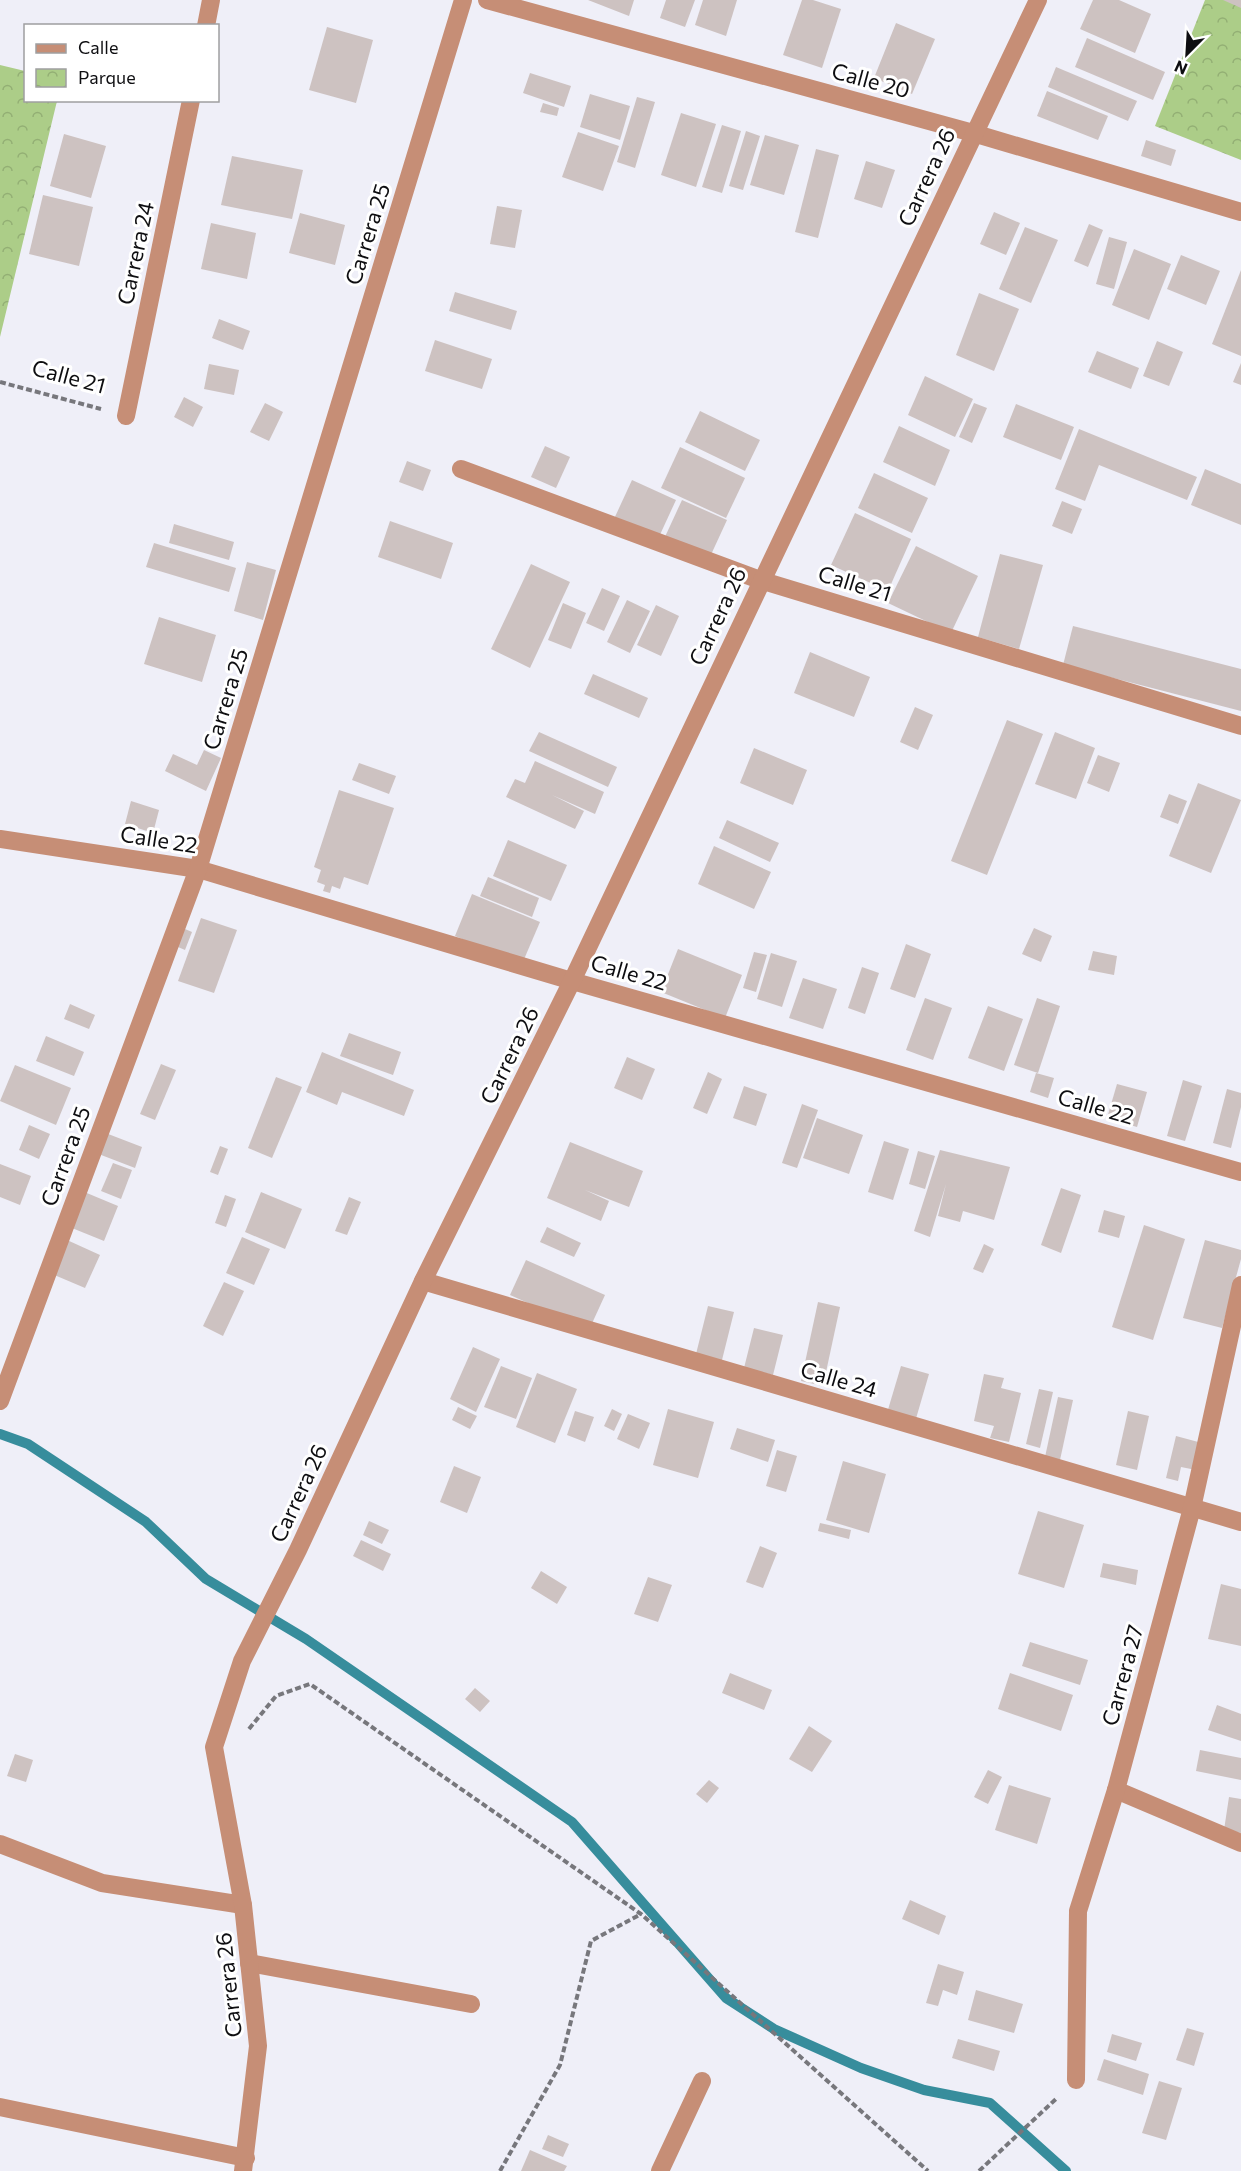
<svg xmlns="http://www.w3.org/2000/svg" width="1241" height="2171" viewBox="0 0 1241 2171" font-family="Commissioner,sans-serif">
<defs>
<pattern id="park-crowns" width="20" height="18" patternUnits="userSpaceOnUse" patternTransform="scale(1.5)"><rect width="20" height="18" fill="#accd88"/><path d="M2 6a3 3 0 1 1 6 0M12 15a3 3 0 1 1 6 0" fill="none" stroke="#93af74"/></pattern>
</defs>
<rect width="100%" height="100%" fill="#efeff8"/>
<g fill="url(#park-crowns)">
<polygon points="1205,0 1241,0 1241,160 1155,126"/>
<polygon points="0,65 25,71 26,100 57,101 0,337"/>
</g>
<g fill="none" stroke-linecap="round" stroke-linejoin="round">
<polyline stroke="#378d9c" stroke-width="10" points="0,1434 28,1444 146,1522 206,1579 306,1639 572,1822 726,1998 774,2029 861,2068 924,2090 990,2103 1066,2171"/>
</g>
<g fill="#cdc2c1">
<polygon points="588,0 634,0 629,16"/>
<polygon points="666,0 695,0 685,27 660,18"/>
<polygon points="703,0 737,0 726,36 695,25"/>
<polygon points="802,0 813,0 841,9 822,68 783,55"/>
<polygon points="1093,0 1119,0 1151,14 1135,53 1080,29"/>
<polygon points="1223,0 1241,0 1241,8"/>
<polygon points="896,23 935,39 912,94 874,78"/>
<polygon points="327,27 373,40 356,103 309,90"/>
<polygon points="1087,38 1165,72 1153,100 1075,67"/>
<polygon points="1056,67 1137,101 1128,121 1048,87"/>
<polygon points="530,73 571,86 564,107 523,93"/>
<polygon points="1047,91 1108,116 1098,140 1037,116"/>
<polygon points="590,94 630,106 620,140 580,127"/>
<polygon points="637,97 655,102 635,168 617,162"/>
<polygon points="543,103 559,108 557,116 540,112"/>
<polygon points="681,113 716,124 696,187 661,175"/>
<polygon points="722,125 741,131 722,193 702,187"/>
<polygon points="746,131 760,136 743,190 729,186"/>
<polygon points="578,132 619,146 603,191 562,177"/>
<polygon points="64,134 106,146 91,198 50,186"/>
<polygon points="765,135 799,145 784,195 750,185"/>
<polygon points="1146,140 1176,150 1171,166 1141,156"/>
<polygon points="816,149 839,155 818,238 795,232"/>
<polygon points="232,156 303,170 292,219 221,205"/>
<polygon points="866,161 895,170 882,208 854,199"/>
<polygon points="43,195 93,207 79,266 29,254"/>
<polygon points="497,206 522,210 515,248 490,244"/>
<polygon points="994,212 1020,223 1006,255 980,244"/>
<polygon points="300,213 345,225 335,265 289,253"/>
<polygon points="211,223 256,233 247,279 201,269"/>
<polygon points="1089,224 1103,230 1088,267 1074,261"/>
<polygon points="1025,227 1058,240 1031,303 999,289"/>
<polygon points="1109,237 1127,242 1114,289 1096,284"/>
<polygon points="1134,249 1171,264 1149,320 1112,305"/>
<polygon points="1181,255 1220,271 1206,305 1167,289"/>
<polygon points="1241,270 1241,356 1212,344"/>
<polygon points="455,292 517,311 511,330 449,311"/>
<polygon points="979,293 1019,309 994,371 956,355"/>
<polygon points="219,319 250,331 243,350 212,338"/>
<polygon points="435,340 492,359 482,389 425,371"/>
<polygon points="1157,341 1183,352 1169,386 1143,376"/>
<polygon points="1097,351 1139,368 1131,389 1088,372"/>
<polygon points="1241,363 1241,385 1233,382"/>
<polygon points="209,364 239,370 234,395 204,389"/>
<polygon points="925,376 973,399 955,437 908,415"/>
<polygon points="184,397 203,407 193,427 174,417"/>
<polygon points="265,403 283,412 269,441 250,432"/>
<polygon points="974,403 987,408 972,443 959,437"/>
<polygon points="1016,404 1074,427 1061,460 1003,437"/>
<polygon points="700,411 760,440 745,471 685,442"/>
<polygon points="899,426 950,450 935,486 883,462"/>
<polygon points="1079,429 1197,477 1187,500 1099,465 1085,501 1055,489"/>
<polygon points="545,446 570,457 556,488 531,477"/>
<polygon points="680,447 745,478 726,518 661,488"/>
<polygon points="407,461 431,470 423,491 399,482"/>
<polygon points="1205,469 1241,484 1241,525 1191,505"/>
<polygon points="874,473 928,498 912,533 858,508"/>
<polygon points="632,480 676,500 658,539 614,519"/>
<polygon points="682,500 727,520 709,559 664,539"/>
<polygon points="1062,501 1082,509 1072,534 1052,526"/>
<polygon points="855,513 911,539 888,591 831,565"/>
<polygon points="390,521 453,543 441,579 378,557"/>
<polygon points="174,524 234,542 229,560 169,543"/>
<polygon points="154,543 236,568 229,592 146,567"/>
<polygon points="916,546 978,576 951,633 888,603"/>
<polygon points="1000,554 1043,565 1019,649 978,637"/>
<polygon points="247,562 276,570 263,620 234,611"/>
<polygon points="531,564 570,582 530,668 491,649"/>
<polygon points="602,588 620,596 604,631 586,623"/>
<polygon points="627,600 650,611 630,653 607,642"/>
<polygon points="563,603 586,613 571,649 548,640"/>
<polygon points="656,605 679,616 661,656 637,645"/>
<polygon points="159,617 216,635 202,682 144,664"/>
<polygon points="1073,626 1241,669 1241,711 1063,665"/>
<polygon points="810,652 870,677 854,717 794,693"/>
<polygon points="593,674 648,698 639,718 584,694"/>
<polygon points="915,707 933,715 918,750 900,742"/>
<polygon points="1007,720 1043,734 987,875 951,861"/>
<polygon points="539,732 617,767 608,787 529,751"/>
<polygon points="1055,732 1095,748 1076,799 1035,784"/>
<polygon points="754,748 807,770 793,805 740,783"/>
<polygon points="204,750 221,758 206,791 165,771 173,754 197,765"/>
<polygon points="1098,755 1120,763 1109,792 1087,783"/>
<polygon points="535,761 604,792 595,814 552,795 584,811 575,829 506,797 515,779 525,783"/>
<polygon points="359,763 396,776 389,794 352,780"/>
<polygon points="1198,783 1241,800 1211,873 1169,856"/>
<polygon points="339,790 394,808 368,885 344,877 340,889 332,886 330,893 323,891 325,885 317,882 321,870 314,867"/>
<polygon points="1169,794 1187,801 1178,824 1160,817"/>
<polygon points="131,801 159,810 153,833 125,824"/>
<polygon points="727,820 779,843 770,862 719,838"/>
<polygon points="508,840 567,865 551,901 493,876"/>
<polygon points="714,846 771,872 754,909 698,884"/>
<polygon points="488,877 539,898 532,917 480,896"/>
<polygon points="472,894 540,922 522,964 455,936"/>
<polygon points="201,918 237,930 214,993 178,981"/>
<polygon points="178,926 192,932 185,950 171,944"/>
<polygon points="1034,928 1052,936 1041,962 1022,954"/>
<polygon points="906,944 931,954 915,998 890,989"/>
<polygon points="678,949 742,975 725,1018 661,992"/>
<polygon points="1093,951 1117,956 1114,975 1088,970"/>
<polygon points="754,952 767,955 756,992 743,988"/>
<polygon points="771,953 797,961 782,1007 757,999"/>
<polygon points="862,967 879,973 865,1014 848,1008"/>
<polygon points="803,978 837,989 823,1029 789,1018"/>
<polygon points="925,998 952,1008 933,1060 906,1050"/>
<polygon points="1037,998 1060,1006 1038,1073 1014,1065"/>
<polygon points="70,1004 95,1015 89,1029 64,1019"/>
<polygon points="988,1006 1023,1019 1004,1071 968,1058"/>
<polygon points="349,1033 401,1052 393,1075 340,1056"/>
<polygon points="46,1036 84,1052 74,1076 36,1061"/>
<polygon points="322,1052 414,1090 404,1116 342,1092 337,1105 306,1092"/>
<polygon points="627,1057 655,1069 642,1100 614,1088"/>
<polygon points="161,1064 176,1070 155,1120 140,1114"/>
<polygon points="15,1065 71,1088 56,1125 0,1101"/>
<polygon points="708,1072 722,1079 707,1114 693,1108"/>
<polygon points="1036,1073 1054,1078 1048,1098 1030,1092"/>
<polygon points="276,1077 302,1087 272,1158 248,1148"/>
<polygon points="1183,1080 1202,1086 1185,1141 1167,1136"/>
<polygon points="1117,1084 1147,1092 1137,1127 1107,1118"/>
<polygon points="744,1086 767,1094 756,1126 733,1118"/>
<polygon points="1227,1089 1241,1093 1241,1107 1231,1148 1213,1143"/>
<polygon points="802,1104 818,1110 797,1168 782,1163"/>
<polygon points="817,1118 863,1135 849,1174 803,1158"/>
<polygon points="29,1125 50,1134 39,1159 19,1150"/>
<polygon points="103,1132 142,1147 135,1168 96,1153"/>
<polygon points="884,1141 909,1149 893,1200 868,1192"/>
<polygon points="570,1142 643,1171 629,1207 585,1190 609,1201 601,1221 547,1198"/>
<polygon points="220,1146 228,1149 218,1175 210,1172"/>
<polygon points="940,1150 1010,1167 994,1220 963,1211 960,1222 938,1216 946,1184 930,1237 914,1231"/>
<polygon points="918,1151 935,1156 925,1189 909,1184"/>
<polygon points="113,1163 132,1170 121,1199 101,1191"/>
<polygon points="0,1164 31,1176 20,1205 0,1197"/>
<polygon points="1061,1188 1081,1195 1061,1253 1041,1245"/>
<polygon points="82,1191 118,1206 104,1241 67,1226"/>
<polygon points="261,1192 302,1209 285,1249 245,1232"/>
<polygon points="225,1195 236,1199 226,1227 215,1223"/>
<polygon points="349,1197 361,1202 347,1235 335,1231"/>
<polygon points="1104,1210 1125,1216 1119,1238 1098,1232"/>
<polygon points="1144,1225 1185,1239 1153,1340 1112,1327"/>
<polygon points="547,1227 581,1243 574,1257 540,1242"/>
<polygon points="242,1237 270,1249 254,1285 226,1273"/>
<polygon points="67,1240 100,1255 85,1288 52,1274"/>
<polygon points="1205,1240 1241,1250 1241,1259 1222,1328 1183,1318"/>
<polygon points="984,1244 994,1249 983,1273 973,1269"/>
<polygon points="526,1260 605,1295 589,1330 510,1295"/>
<polygon points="224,1282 244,1291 223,1336 203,1326"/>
<polygon points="818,1302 840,1307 823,1386 801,1381"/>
<polygon points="708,1306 734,1312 721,1364 695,1358"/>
<polygon points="754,1328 783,1335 773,1375 744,1368"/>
<polygon points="473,1347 500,1359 476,1412 450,1399"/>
<polygon points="501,1366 532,1378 516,1419 484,1407"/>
<polygon points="901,1366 929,1374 915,1422 887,1413"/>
<polygon points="537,1373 577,1389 555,1443 516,1427"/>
<polygon points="984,1374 1004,1378 1001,1388 1021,1393 1009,1442 990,1438 994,1426 974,1421"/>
<polygon points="1039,1389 1053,1392 1040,1448 1026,1444"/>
<polygon points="1058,1397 1073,1400 1060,1460 1045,1457"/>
<polygon points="458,1407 477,1416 470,1429 452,1420"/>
<polygon points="612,1409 622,1414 614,1431 604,1426"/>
<polygon points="668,1409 714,1422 698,1478 653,1465"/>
<polygon points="575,1411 594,1417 585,1442 567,1435"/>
<polygon points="1128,1411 1149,1416 1137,1470 1116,1465"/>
<polygon points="628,1414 650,1423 639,1449 617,1439"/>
<polygon points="737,1428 775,1440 768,1462 730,1449"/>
<polygon points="1176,1436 1202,1443 1196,1470 1181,1467 1178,1481 1166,1478"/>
<polygon points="777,1450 797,1456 786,1492 766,1486"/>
<polygon points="843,1461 886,1474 869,1533 826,1520"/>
<polygon points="454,1466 481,1477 467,1513 440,1502"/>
<polygon points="1038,1511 1084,1525 1064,1588 1018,1574"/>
<polygon points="369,1521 389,1530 382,1544 363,1535"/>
<polygon points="820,1523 851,1530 849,1539 818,1531"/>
<polygon points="361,1540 391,1554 383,1571 353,1556"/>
<polygon points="760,1546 777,1553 763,1588 746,1582"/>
<polygon points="1103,1563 1138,1570 1136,1585 1100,1577"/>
<polygon points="541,1571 567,1587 557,1604 531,1588"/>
<polygon points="648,1577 672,1585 658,1622 634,1614"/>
<polygon points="1221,1584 1241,1589 1241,1646 1208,1639"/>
<polygon points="1030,1642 1088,1660 1080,1685 1022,1666"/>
<polygon points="730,1673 772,1690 764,1710 722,1693"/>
<polygon points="1010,1673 1073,1695 1061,1731 998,1709"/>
<polygon points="475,1688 490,1701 480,1712 465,1699"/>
<polygon points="1217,1705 1241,1714 1241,1741 1208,1730"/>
<polygon points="809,1726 832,1741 812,1772 789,1759"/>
<polygon points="1200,1750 1241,1758 1241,1780 1196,1771"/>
<polygon points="15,1754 33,1760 26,1782 7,1776"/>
<polygon points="988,1770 1002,1777 988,1804 974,1797"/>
<polygon points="709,1780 719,1788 707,1803 696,1794"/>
<polygon points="1009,1785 1051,1798 1037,1844 995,1830"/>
<polygon points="1229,1797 1241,1799 1241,1833 1224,1830"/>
<polygon points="910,1900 946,1916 939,1935 902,1919"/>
<polygon points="938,1964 964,1972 957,1995 943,1990 938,2006 926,2003"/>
<polygon points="976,1990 1023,2004 1014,2033 968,2020"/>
<polygon points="1187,2028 1204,2033 1194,2066 1176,2060"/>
<polygon points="1112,2034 1142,2043 1136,2061 1107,2052"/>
<polygon points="958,2039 1000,2051 994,2071 952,2058"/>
<polygon points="1104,2059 1149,2074 1143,2095 1097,2080"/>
<polygon points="1159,2081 1182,2088 1166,2140 1142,2133"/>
<polygon points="548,2135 569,2144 563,2157 542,2149"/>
<polygon points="530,2150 567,2166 564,2171 521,2171"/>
</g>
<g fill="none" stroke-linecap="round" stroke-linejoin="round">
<g stroke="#77777c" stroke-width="4" stroke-dasharray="6 3" stroke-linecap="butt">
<polyline points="0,382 101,409"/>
<polyline points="249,1729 276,1696 310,1684 641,1914 928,2171"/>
<polyline points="500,2171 560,2065 591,1941 641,1914"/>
<polyline points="979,2171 1057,2098"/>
</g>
<g stroke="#c68e76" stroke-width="18">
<polyline points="487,0 973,133 1241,212"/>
<polyline points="206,26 211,0"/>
<polyline points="126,416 191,100"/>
<polyline points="461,469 760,580 1241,726"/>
<polyline points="0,839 198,869 572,981 1241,1172"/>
<polyline points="423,1281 1241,1522"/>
<polyline points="0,1401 198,869 463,0"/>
<polyline points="1116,1790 1241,1843"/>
<polyline points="0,1844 102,1883 243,1905"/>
<polyline points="249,1963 471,2004"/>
<polyline points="1076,2080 1078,1911 1116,1790 1192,1508 1241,1285"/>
<polyline points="0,2107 246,2158"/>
<polyline points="243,2171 258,2046 243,1905 214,1747 242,1661 298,1550 423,1281 572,981 1038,0"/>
<polyline points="660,2171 702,2081"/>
</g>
</g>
<g text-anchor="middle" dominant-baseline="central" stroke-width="6" stroke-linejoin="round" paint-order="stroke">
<g font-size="22" fill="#0e0e11" stroke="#fff">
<text transform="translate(871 80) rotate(15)">Calle 20</text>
<text transform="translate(926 177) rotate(-65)">Carrera 26</text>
<text transform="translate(367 234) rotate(-73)">Carrera 25</text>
<text transform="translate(135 253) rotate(-78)">Carrera 24</text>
<text transform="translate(69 376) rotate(15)">Calle 21</text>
<text transform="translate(855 583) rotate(17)">Calle 21</text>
<text transform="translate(717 616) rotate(-65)">Carrera 26</text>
<text transform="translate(225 699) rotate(-73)">Carrera 25</text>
<text transform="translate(159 839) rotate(9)">Calle 22</text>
<text transform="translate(629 972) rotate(16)">Calle 22</text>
<text transform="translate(509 1055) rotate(-64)">Carrera 26</text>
<text transform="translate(1096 1106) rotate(16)">Calle 22</text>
<text transform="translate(65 1156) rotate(-70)">Carrera 25</text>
<text transform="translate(839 1379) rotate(16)">Calle 24</text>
<text transform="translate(298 1493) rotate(-65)">Carrera 26</text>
<text transform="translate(1122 1675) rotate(-75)">Carrera 27</text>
<text transform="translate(228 1985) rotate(-96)">Carrera 26</text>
</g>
</g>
<rect x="24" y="24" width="195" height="78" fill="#ffffff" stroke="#9f9fa0" stroke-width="1.5"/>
<rect x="36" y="44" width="30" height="9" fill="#c68e76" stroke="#9f9fa0" stroke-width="1.5"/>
<text x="78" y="54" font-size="18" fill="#0e0e11">Calle</text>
<rect x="36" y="69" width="30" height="18" fill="url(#park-crowns)" stroke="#9f9fa0" stroke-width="1.5"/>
<text x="78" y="84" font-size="18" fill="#0e0e11">Parque</text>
<g transform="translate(1187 54) rotate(204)" stroke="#ffffff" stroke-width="4.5" paint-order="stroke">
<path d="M0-4.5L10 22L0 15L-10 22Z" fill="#0e0e11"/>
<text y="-9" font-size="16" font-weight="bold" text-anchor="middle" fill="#0e0e11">N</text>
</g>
</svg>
